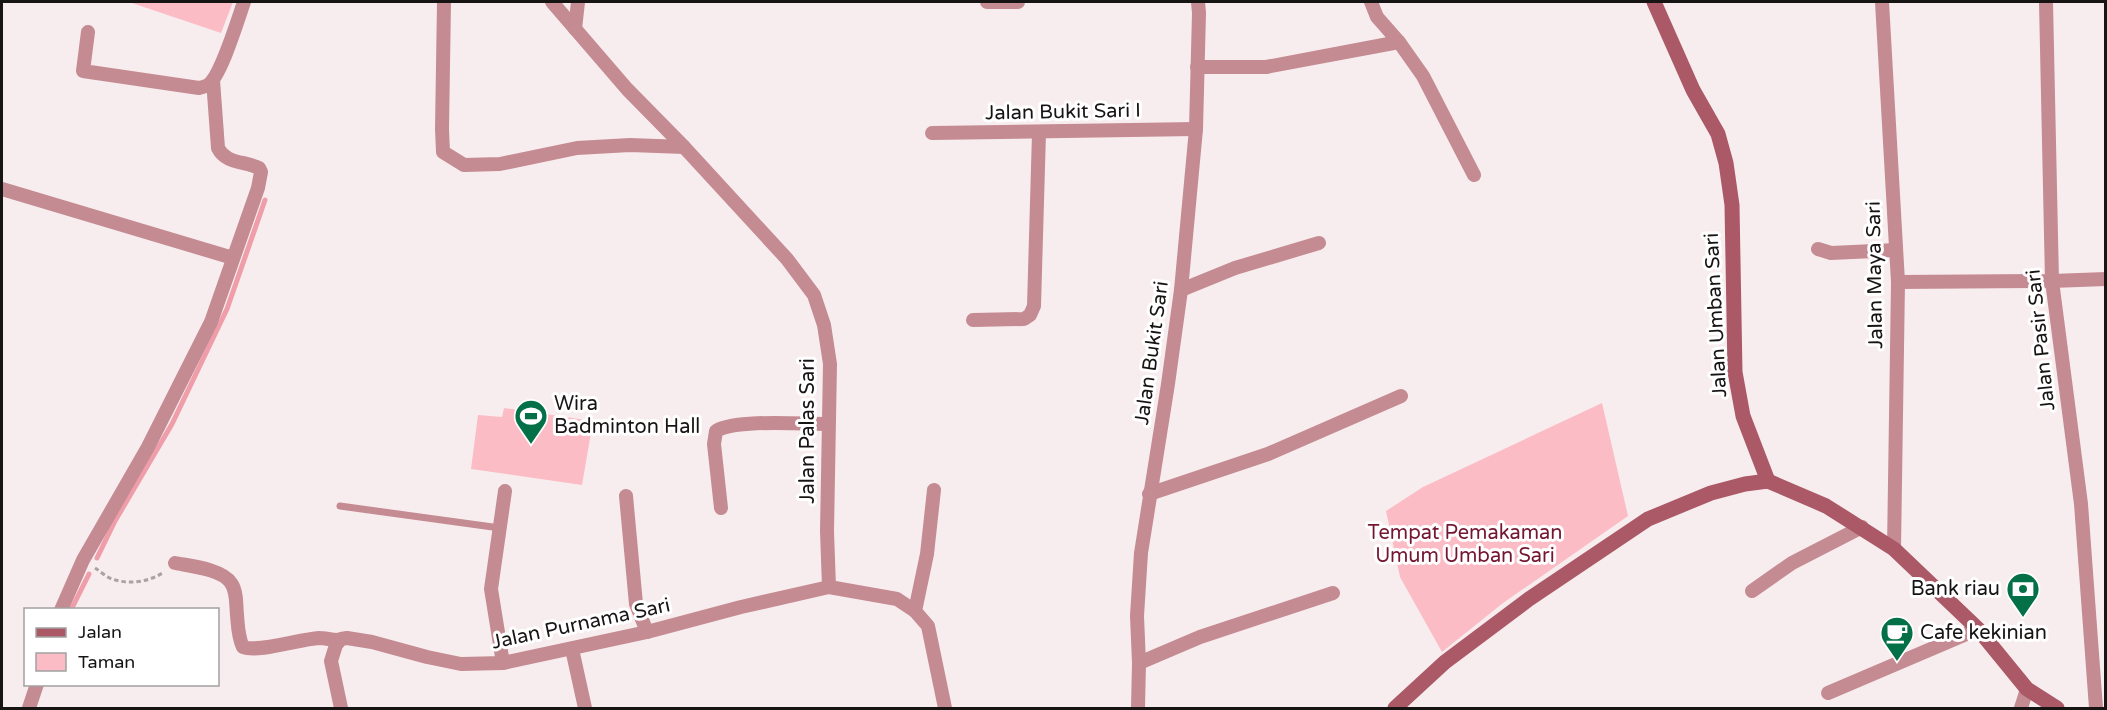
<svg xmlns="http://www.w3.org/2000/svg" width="2107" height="710" viewBox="0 0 2107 710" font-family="'Varela Round',sans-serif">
<rect width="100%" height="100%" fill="#f8edee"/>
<g fill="#fbbcc5">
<polygon points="129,2 233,2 221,33"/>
<polygon points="1602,403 1628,516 1503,603 1442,652 1400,577 1386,511 1423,487"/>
<polygon points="504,408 593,421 582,485 471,469 478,415 502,417"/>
</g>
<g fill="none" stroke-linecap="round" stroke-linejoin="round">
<g stroke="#ef9da9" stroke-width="5">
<polyline points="97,558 115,521 172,424 227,309 265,200"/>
<polyline points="71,610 89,574"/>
</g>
<path stroke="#aaa2a3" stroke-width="3" stroke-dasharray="4.5 3" stroke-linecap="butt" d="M95 568C100 571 106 577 112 579 129 585 149 582 164 572"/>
<polyline stroke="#c58b93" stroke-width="7" points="340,506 500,528"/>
<g stroke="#c58b93" stroke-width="14">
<polyline points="444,2 442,129 443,152 464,165 500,164 577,148 630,145 684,147"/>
<polyline points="552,2 627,89 684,147 787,259 814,295 824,325 830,364 827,531 829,587"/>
<polyline points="987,2 1018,2"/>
<polyline points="1371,2 1377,17 1399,42 1423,76 1474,175"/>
<polyline points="1882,2 1898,282 1894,549"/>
<polyline points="2046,2 2052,281 2081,504 2096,708"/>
<polyline points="575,29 578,2"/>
<path d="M88 32 83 71 199 88C202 87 205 87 208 85 221 76 238 19 244 2"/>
<polyline points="1197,67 1266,67 1399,42"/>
<polyline points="932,133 1196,129"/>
<polyline points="2,189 233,258"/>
<polyline points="1818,249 1831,253 1896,250"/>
<polyline points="1898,282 2052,281 2106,279"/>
<polyline points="1181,290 1235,268 1319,243"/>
<polyline points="973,320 1024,319 1030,315 1034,306 1039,133"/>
<polyline points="1149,494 1268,454 1401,396"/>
<polyline points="626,496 636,604 647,632"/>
<path d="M721 508 714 444 716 431C737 419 801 424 828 424"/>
<path d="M175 563C190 566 222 569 231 583 237 591 236 605 237 615 238 626 238 637 243 647 258 653 300 639 319 638 325 638 332 640 338 640"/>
<polyline points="1752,591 1792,563 1862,527"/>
<path d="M61 610 83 560 148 447 211 322 258 188 261 172 259 168C245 161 226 164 218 148L213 80"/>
<polyline points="915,611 927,554 934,490"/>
<polyline points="572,649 585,708"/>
<polyline points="503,663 491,589 505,491"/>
<polyline points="1139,663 1200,637 1333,593"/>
<polyline points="1828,693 1978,629"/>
<polyline points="29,708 37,684"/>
<polyline points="341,708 331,661 336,645 341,639 347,638 372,642 427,657 461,664 503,663 647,632 741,607 829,587 897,599 915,611 928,626 945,708"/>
<polyline points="1138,708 1139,663 1137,616 1141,553 1168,384 1181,290 1196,129 1199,13 1198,2"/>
<polyline points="2021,708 2027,689"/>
</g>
<g stroke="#ab5967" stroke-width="15">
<polyline points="1654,2 1693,90 1718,134 1726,163 1732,205 1735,372 1743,416 1768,481 1826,506 1894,549 1978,629 2027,689 2057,708"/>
<polyline points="1395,708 1445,662 1529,599 1648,519 1711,493 1745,484 1768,481"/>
</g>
</g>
<defs>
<symbol id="stadium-pin" viewBox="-11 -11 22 30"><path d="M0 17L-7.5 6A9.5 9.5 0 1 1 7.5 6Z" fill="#037048" stroke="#fff"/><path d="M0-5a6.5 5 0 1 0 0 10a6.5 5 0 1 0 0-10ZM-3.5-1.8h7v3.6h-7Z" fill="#fff"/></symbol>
<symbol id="bank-pin" viewBox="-11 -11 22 30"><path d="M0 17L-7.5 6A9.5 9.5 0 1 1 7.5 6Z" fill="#037048" stroke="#fff"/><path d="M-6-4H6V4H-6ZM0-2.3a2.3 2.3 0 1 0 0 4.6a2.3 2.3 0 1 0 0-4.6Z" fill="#fff"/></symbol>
<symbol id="cafe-pin" viewBox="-11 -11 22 30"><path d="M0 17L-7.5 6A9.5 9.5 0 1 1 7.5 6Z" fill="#037048" stroke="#fff"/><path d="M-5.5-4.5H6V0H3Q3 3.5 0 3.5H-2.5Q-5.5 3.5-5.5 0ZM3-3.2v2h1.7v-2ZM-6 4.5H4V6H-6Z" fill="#fff"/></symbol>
</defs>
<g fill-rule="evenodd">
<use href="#stadium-pin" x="512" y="397" width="38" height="52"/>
<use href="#bank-pin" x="2004" y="570" width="38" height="52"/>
<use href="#cafe-pin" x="1878" y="614" width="38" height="52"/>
</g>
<g text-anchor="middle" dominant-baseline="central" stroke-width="6" stroke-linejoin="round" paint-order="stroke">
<g font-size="20" fill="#171414" stroke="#fff">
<text transform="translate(1063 112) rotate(-1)">Jalan Bukit Sari I</text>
<text transform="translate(1875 275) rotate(-91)">Jalan Maya Sari</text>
<text transform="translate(1716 315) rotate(-93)">Jalan Umban Sari</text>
<text transform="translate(2041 340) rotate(-96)">Jalan Pasir Sari</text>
<text transform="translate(1152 353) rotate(-82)">Jalan Bukit Sari</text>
<text transform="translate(808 431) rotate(-90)">Jalan Palas Sari</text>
<text transform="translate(581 624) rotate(-12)">Jalan Purnama Sari</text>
</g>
<g font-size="20" fill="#171414" stroke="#fff" text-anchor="start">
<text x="554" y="404">Wira<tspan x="554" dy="23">Badminton Hall</tspan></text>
<text x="2000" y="589" text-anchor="end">Bank riau</text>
<text x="1920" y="633">Cafe kekinian</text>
</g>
<g font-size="20" fill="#751631" stroke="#fff">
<text x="1465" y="533">Tempat Pemakaman<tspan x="1465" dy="23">Umum Umban Sari</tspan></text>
</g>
</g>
<rect width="2107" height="710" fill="none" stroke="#171414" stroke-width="6"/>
<rect x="24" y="608" width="195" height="78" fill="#ffffff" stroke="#a2a1a1" stroke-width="1.5"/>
<rect x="36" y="628" width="30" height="9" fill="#ab5967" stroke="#a2a1a1" stroke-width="1.5"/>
<text x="78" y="638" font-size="18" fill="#171414">Jalan</text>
<rect x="36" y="653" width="30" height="18" fill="#fbbcc5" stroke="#a2a1a1" stroke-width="1.5"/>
<text x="78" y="668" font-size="18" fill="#171414">Taman</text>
</svg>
